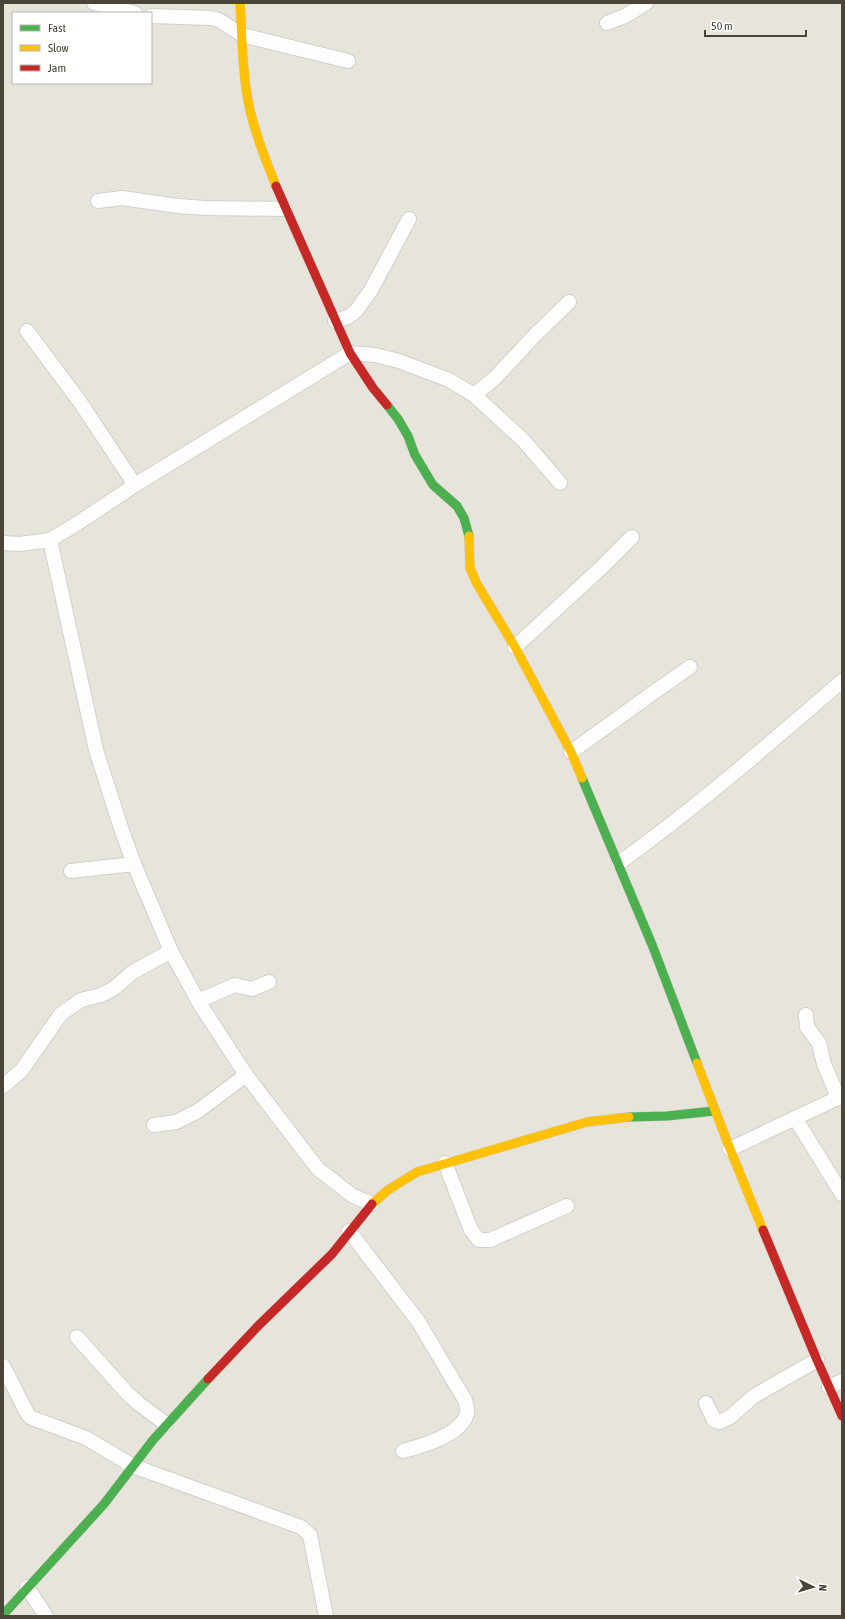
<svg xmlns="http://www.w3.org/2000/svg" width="845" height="1619" viewBox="0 0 845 1619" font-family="'Asap Condensed',sans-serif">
<rect width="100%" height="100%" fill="#f4f2ee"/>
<path fill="#e7e4dc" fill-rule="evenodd" d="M3 3H842V1616H3ZM13 13H151V83H13Z"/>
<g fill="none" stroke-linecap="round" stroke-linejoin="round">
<defs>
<g id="street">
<polyline points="94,3 135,13"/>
<polyline points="151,16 211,18 219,20 242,35 348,61"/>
<polyline points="607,23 625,16 646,3"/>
<polyline points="98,201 122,198 178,206 206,208 285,209"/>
<polyline points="335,321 348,317 356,311 371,290 409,219"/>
<polyline points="27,331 80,402 135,485"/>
<polyline points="474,395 495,378 534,336 569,302"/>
<polyline points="50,540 96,750 121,828 134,864 171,951 198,1001 246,1075 318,1169 353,1196 372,1204"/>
<polyline points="3,543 20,544 50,540 78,523 135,485 350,353 375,355 399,361 449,380 474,395 524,441 560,483"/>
<polyline points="515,647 602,567 632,537"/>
<polyline points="571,752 657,690 690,667"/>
<path d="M619 863C697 807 769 744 842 681"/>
<polyline points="71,871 134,864"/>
<polyline points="198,1001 235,985 252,989 269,982"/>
<polyline points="806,1015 807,1027 819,1043 824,1064 838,1097"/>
<polyline points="3,1086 21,1071 61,1014 81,1000 101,995 113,989 133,972 171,951"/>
<polyline points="795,1118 842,1194"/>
<polyline points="154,1125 176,1122 198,1111 246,1075"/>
<polyline points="730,1149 842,1096"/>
<polyline points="445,1163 471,1230 479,1240 490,1240 567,1206"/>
<path d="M349 1231 418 1321 465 1400C466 1404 468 1409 467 1413 462 1435 422 1446 403 1451"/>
<polyline points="77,1337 126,1392 139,1404 166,1424"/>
<polyline points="3,1366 28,1415 32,1418 86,1438 133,1466 301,1527 310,1535 326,1616"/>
<polyline points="829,1387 842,1381"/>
<polyline points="706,1403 714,1420 720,1422 730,1417 754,1396 817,1360"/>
<polyline points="27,1587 46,1616"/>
</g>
<g id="fast">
<polyline points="387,405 398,419 408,436 415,455 433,485 457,506 464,518 469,536"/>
<polyline points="582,778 653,947 697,1063"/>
<polyline points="629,1117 667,1116 714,1111"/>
<polyline points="3,1615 104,1504 153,1440 208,1379"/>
</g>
<g id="slow">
<path d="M240 3C242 35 242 69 248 101 254 131 265 158 276 186"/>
<polyline points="469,536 470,568 477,584 515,647 571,752 582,778"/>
<polyline points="697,1063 730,1149 763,1230"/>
<polyline points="372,1204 388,1190 417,1172 587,1122 629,1117"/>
</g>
<g id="jam">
<polyline points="276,186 350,353 373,388 387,405"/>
<polyline points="763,1230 817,1360 842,1416"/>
<polyline points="208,1379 258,1326 332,1254 372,1204"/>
</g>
</defs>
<use href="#street" stroke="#d2d0cb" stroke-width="16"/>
<use href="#fast" stroke="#d3cfc5" stroke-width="10"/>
<use href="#slow" stroke="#d3cfc5" stroke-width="10"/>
<use href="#jam" stroke="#d3cfc5" stroke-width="10"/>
<use href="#street" stroke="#fdfdfc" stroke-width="14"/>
<use href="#fast" stroke="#4caf50" stroke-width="9"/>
<use href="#slow" stroke="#ffc107" stroke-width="9"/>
<use href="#jam" stroke="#c62828" stroke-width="9"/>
</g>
<rect width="845" height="1619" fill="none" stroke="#4b4439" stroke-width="8"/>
<rect x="12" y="12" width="140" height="72" fill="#ffffff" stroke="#b7b4b0"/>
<rect x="20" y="25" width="20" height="6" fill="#4caf50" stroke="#b7b4b0"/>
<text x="48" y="32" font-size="12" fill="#4b4439">Fast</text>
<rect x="20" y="45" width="20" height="6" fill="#ffc107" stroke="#b7b4b0"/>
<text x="48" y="52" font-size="12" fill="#4b4439">Slow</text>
<rect x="20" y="65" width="20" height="6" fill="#c62828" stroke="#b7b4b0"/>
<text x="48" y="72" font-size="12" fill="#4b4439">Jam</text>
<g transform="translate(813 1587) rotate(95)" stroke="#ffffff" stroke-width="3" paint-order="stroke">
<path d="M0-3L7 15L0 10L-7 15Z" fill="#4b4439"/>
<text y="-6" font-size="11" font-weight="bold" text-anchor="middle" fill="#4b4439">N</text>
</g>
<path d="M705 30v6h101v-6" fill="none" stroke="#4b4439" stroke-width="2"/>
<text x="711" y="30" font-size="12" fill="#4b4439" stroke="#ffffff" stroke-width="3" paint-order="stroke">50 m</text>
</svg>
